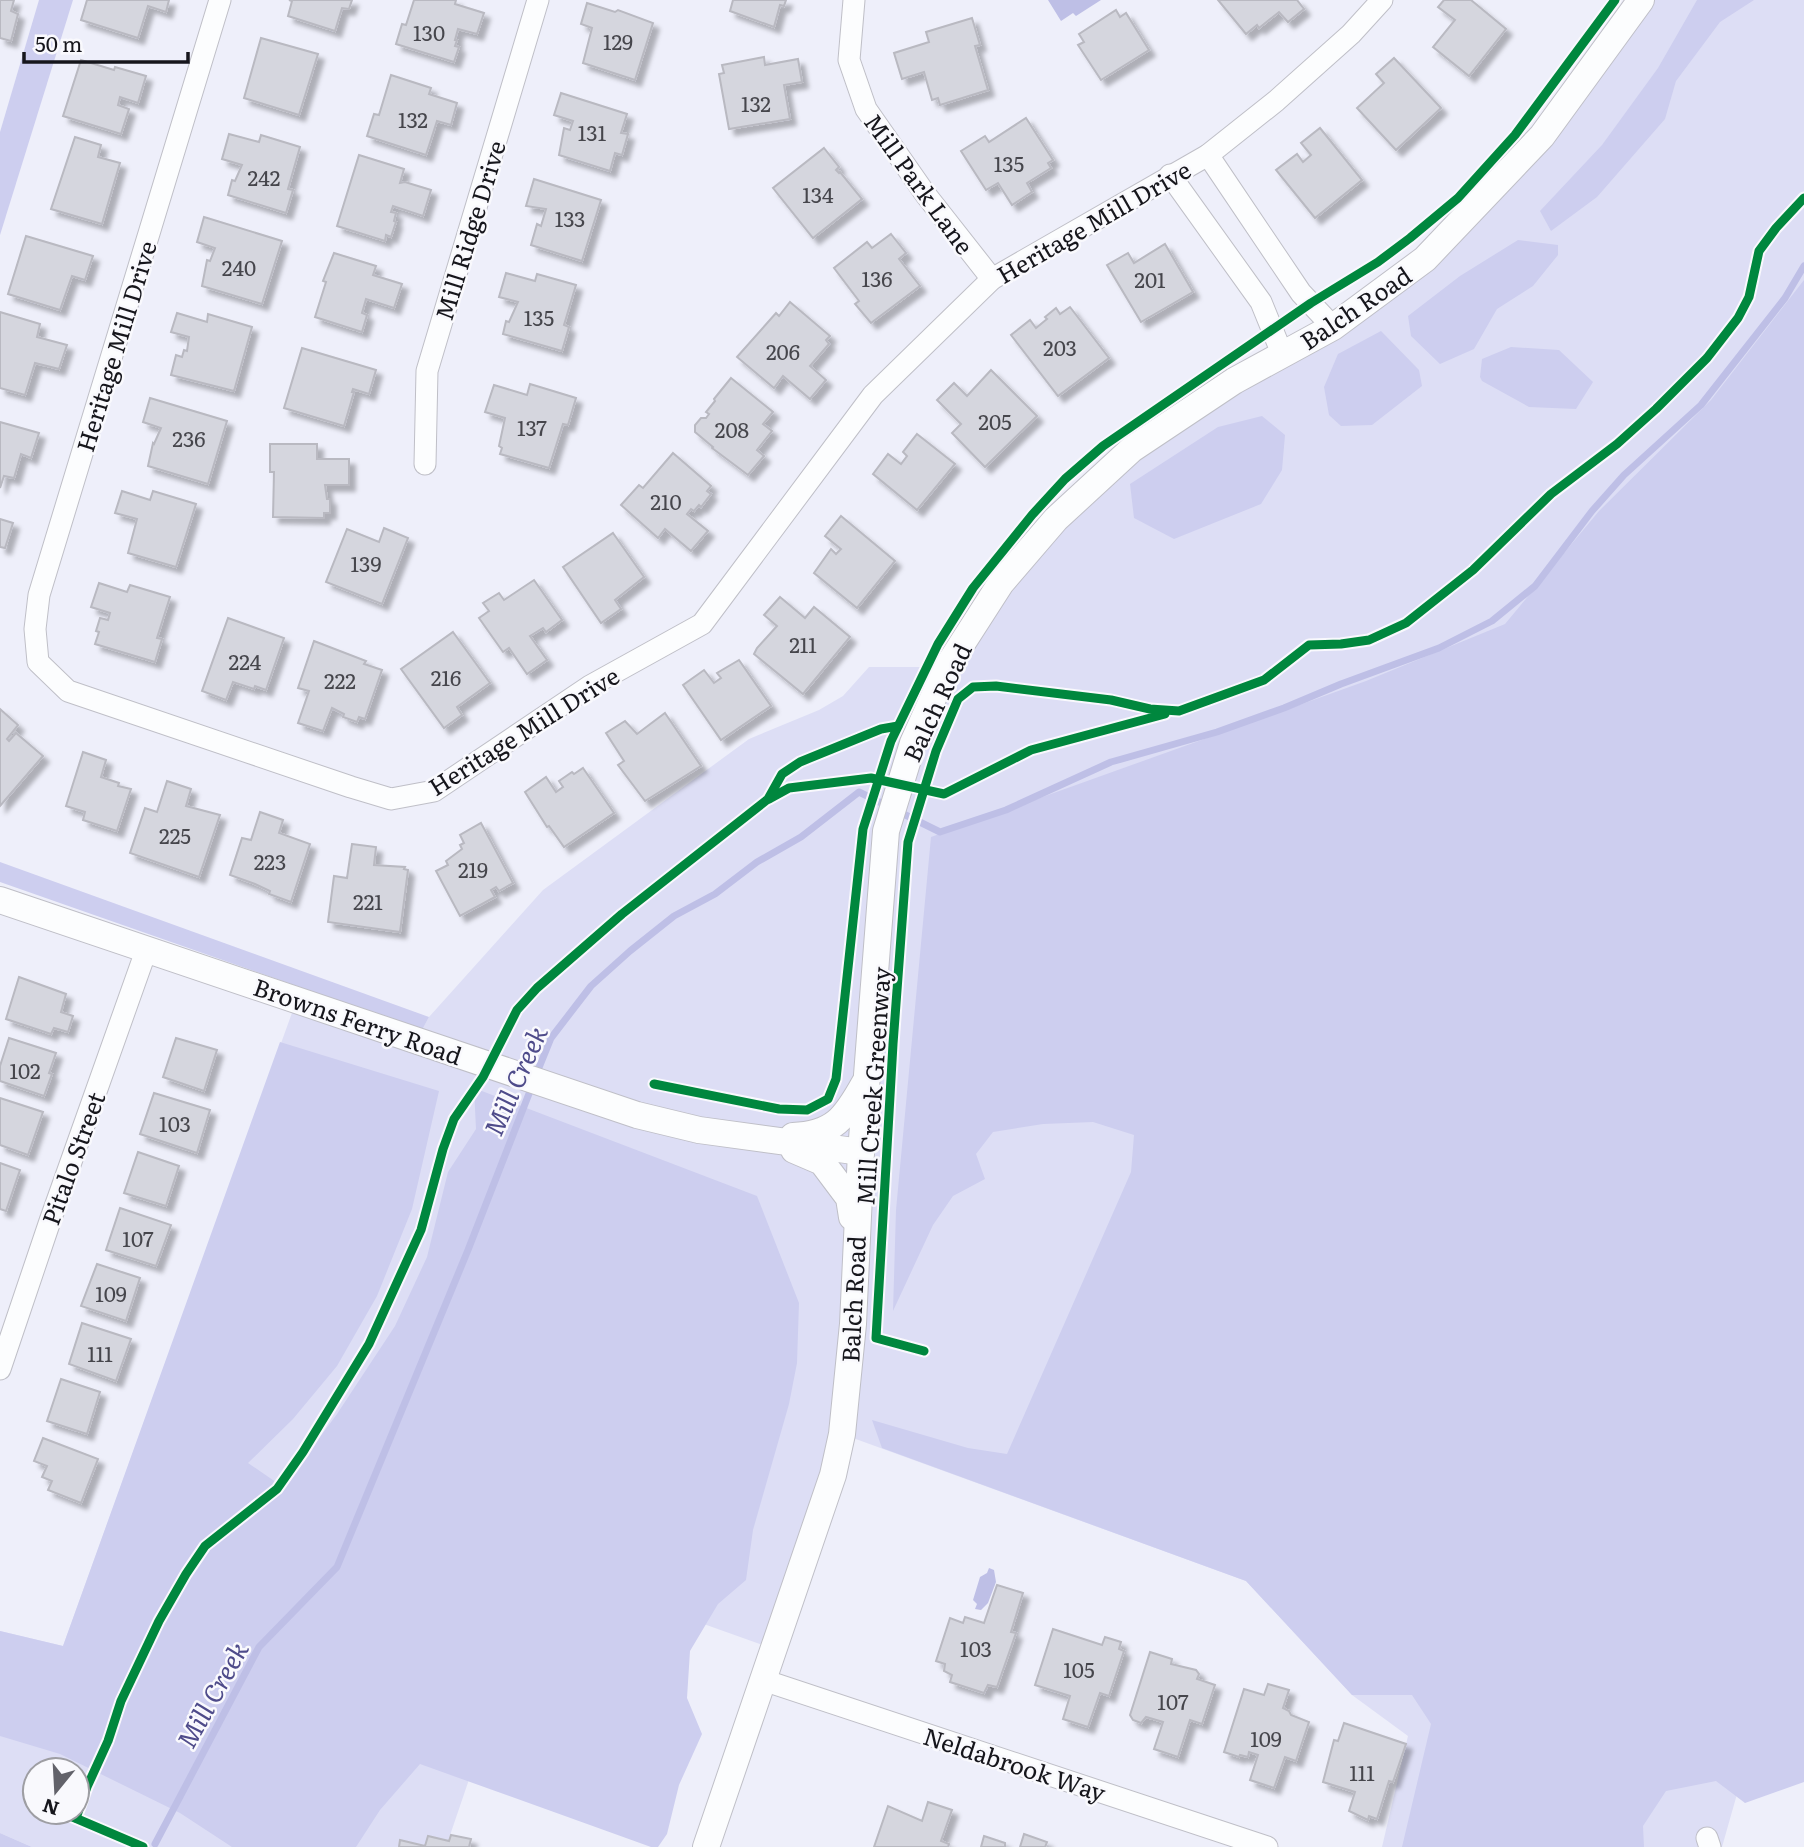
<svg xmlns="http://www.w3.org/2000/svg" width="1804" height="1847" viewBox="0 0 1804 1847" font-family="Literata,serif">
<defs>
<filter id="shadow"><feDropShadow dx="6" dy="6" stdDeviation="2" flood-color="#0004"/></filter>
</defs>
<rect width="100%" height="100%" fill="#eeeffa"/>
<path fill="#dddef5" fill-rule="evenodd" d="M1641 0H1804V1766H1745L1722 1847H1382L1408 1736 1352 1695 1246 1581 842 1434 774 1649 600 1587 507 1668 446 1847H32L0 1833V1631L63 1646 297 999 416 1040 429 1017 543 890 749 739 819 710 843 696 869 667H947L1001 583 1132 449 1425 259ZM35 1770H77V1812H35Z"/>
<g fill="#cdceef">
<polygon points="39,0 73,0 0,235 0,132"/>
<polygon points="1697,0 1754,0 1720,22 1676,81 1665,119 1597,197 1551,231 1540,211 1602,145 1658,68"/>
<polygon points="1518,240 1558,245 1558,255 1533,286 1497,309 1474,349 1440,364 1411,336 1408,316 1460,276"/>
<polygon points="1804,280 1804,1782 1745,1803 1716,1781 1666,1791 1643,1826 1644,1847 1402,1847 1431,1724 1412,1695 1352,1695 1246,1581 882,1448 872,1420 968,1448 1007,1454 1131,1172 1134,1135 1093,1122 1043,1124 993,1132 976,1154 985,1179 953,1196 933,1225 893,1311 896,1210 931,837 1366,681 1505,624 1599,511 1711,400"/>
<polygon points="1381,331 1419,370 1422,386 1372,425 1341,426 1329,415 1324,387 1338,354"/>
<polygon points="1511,347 1559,350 1593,382 1576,409 1529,407 1482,381 1480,377 1482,359"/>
<polygon points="1262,416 1285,435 1282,470 1261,504 1174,539 1134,518 1130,484 1218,427"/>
<polygon points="0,862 429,1017 422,1030 0,882"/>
<polygon points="280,1042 439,1091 412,1209 377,1296 337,1366 293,1419 248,1463 283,1487 337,1414 395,1326 427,1257 448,1172 476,1129 474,1088 757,1196 799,1303 797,1363 789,1404 753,1530 746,1580 718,1604 690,1651 687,1698 702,1734 679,1785 667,1834 658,1847 651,1847 420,1764 380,1810 356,1847 232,1847 180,1813 60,1754 0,1736 0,1631 63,1646"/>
<polygon points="0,1833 32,1847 0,1847"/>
</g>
<g fill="#bebfe6">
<polygon points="1048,0 1101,0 1076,16 1073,13 1061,21"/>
<polygon points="989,1568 994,1570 996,1582 988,1603 981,1610 975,1609 977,1604 973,1600 980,1577 987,1573"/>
</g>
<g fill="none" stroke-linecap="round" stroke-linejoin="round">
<g stroke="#bebfe6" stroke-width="7">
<polyline points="536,1075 551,1038 591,986 630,951 674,916 715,894 757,862 801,837 859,792 940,832 1006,810 1111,762 1217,732 1284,708 1341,684 1439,648 1492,621 1535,586 1592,511 1624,475 1701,405 1785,298 1804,266"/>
<polyline points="155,1844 259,1647 337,1567 468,1250 532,1086"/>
</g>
</g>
<g fill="#d5d6de" stroke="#b9b9c1" stroke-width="2" filter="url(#shadow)">
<polygon points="0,0 14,0 11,11 18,14 11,41 0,38"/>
<polygon points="87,0 169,0 166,12 148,6 138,38 81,20"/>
<polygon points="289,0 352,0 349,9 342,8 335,31 288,16 292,1"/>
<polygon points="414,0 456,0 455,4 484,13 477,34 458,29 455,40 457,40 455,46 459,47 454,62 396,44 402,24 406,25"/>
<polygon points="733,0 786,0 784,6 780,5 774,27 730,11"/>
<polygon points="1218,0 1297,0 1304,9 1288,22 1279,12 1259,28 1257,25 1246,34"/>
<polygon points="1444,0 1471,0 1506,29 1469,76 1433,47 1455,20 1438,7"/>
<polygon points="587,3 615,12 618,10 653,23 635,80 583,63 592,28 581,24"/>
<polygon points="1116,10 1120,17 1126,13 1149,50 1101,80 1078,45 1084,42 1079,34"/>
<polygon points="972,18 980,45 975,46 988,90 940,105 938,98 932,100 924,72 902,79 894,53 929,42 926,32"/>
<polygon points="261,38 318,54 299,115 244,98"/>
<polygon points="764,57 765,65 798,59 802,82 784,85 790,119 729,129 719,74 724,73 722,65"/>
<polygon points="1394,58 1441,108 1396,150 1357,108 1384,83 1376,74"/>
<polygon points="81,60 114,70 115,67 146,76 138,103 120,97 118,105 129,109 121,134 63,116"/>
<polygon points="391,75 431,88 429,94 457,103 451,125 437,121 426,155 367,136 374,114 379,115"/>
<polygon points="561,93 627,114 621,133 628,134 622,155 615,153 610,171 559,155 564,128 570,130 573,121 554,115"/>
<polygon points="1026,118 1053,160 1048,163 1051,168 1027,183 1032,192 1012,205 998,183 986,190 961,151 985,136 989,142"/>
<polygon points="1320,128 1362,180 1315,218 1276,170 1297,154 1303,162 1311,155 1301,143"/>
<polygon points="229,134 259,142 261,135 300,147 288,189 293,190 286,213 228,195 232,180 235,181 242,165 222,159"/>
<polygon points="75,137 101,145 98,157 120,163 102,224 51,209"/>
<polygon points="824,148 839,167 836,170 839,173 840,172 862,199 813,238 773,188"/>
<polygon points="359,155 404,169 400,183 405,182 431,190 423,216 393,206 391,212 396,213 394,221 396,222 391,237 386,235 385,241 337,226"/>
<polygon points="534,179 601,200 582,261 531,245 537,224 541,226 546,209 526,206"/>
<polygon points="204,217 282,241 262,304 202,286 207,260 210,261 215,248 197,242"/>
<polygon points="891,234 906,253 899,259 920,286 871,323 855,304 859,301 834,268 867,242 872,248"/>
<polygon points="26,236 93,256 85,280 72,276 60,310 8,294"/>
<polygon points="1165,244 1193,292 1141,322 1107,265 1128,253 1134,263"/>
<polygon points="334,253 376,266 373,275 402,284 394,308 366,299 362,313 367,315 362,332 315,317 326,282 323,281"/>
<polygon points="506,273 535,281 537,274 576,285 564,325 569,327 562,351 503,334 506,321 509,322 518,302 499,297"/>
<polygon points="790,302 830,336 826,340 829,344 810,366 826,380 810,399 783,376 774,388 737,357 776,313 779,316"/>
<polygon points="1070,307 1109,358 1058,396 1011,335 1030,320 1036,328 1047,319 1045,317 1056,308 1060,314"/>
<polygon points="0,312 40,324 37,337 67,345 59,369 35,363 25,395 0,388"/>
<polygon points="177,313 207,322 208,314 252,327 234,391 171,375 176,355 182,357 184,350 187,351 189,337 171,332"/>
<polygon points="302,348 376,370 369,394 353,389 352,392 354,392 344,426 284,408"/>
<polygon points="991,370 1037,416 985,467 952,433 961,424 937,400 954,383 967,396"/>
<polygon points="731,378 773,412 763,424 772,431 757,450 764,456 748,475 712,448 713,447 695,432 695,425 701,418 706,418 709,414 706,412 715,401 714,399"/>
<polygon points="530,384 576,398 568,425 563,424 549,468 500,454 502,448 499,446 505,418 485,412 494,385 527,395"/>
<polygon points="150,398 227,421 208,484 148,466 153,443 154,444 161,428 143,422"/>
<polygon points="0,422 39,433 31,458 21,454 14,478 4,476 0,488"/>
<polygon points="917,434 955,464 917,510 873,474 888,454 901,464 907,456 903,452"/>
<polygon points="270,444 317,444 317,459 349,459 349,485 325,485 327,499 330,499 330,513 324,513 324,518 273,517 274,472 270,472"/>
<polygon points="673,453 711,486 707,491 711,494 701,507 699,505 694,511 691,509 687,514 708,531 691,551 665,529 658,538 621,505 639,485 643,488"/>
<polygon points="122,491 150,500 153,491 196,504 176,567 128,553 137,519 115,513"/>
<polygon points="841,516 895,561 857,608 814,573 831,549 836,554 841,549 825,536"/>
<polygon points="0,519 13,523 5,548 0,547"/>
<polygon points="384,528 408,538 382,604 326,582 347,529 379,542"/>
<polygon points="613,533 644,577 615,600 621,609 601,623 563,567"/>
<polygon points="534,580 562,620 546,632 543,628 530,636 547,660 527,674 509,648 503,652 479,618 489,611 483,603 499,593 504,600"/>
<polygon points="99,583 127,592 130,585 170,597 157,638 162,639 155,662 95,644 99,632 96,631 100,618 108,620 110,613 91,607"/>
<polygon points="780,597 805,618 814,607 850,637 803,694 754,654 757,648 777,626 764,615"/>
<polygon points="228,618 284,638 266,690 255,686 254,689 233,682 226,700 202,691"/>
<polygon points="453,632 490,683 457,707 462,715 444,728 401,669"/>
<polygon points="314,641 366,661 364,664 382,670 365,719 359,717 357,722 343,717 344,714 332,708 323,731 298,723 309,691 298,688"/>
<polygon points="739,660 771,706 721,740 683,685 704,670 714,683 721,678 717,673"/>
<polygon points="0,709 18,725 7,739 9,741 16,733 43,756 0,806"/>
<polygon points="665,713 701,766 645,801 618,765 624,761 606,733 625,721 637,734"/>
<polygon points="83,752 106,760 101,777 119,783 118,786 131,789 117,831 83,820 85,812 66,806"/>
<polygon points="583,768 614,813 564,847 549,826 547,827 525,792 546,777 556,792 563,787 559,781 572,772 574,774"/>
<polygon points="167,781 191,789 186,806 220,815 199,877 130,853 145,808 157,812"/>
<polygon points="260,812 283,820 279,833 310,844 291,902 269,894 270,891 255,884 230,875 242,838 251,840"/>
<polygon points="481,823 513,883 499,891 496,887 491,890 495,897 460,916 436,871 448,865 446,861 462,849 460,845 464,843 460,835"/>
<polygon points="352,844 376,847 374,865 405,867 404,869 408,870 400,932 328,922 334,876 347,878"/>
<polygon points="19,977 66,994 61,1012 73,1016 68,1032 54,1028 51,1034 6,1019"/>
<polygon points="9,1038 56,1053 49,1073 52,1074 44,1096 0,1081 0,1066"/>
<polygon points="176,1038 217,1050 204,1091 163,1077"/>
<polygon points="154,1093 210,1110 197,1153 140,1134"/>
<polygon points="0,1098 43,1112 28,1155 0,1145"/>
<polygon points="138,1152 179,1166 166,1206 124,1193"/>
<polygon points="0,1163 20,1170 6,1211 0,1209"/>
<polygon points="120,1208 171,1225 156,1266 106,1250"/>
<polygon points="97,1264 140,1278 126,1321 81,1306"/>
<polygon points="82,1323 131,1339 116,1381 69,1364"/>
<polygon points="61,1379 100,1392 87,1434 47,1421"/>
<polygon points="43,1438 98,1459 81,1503 48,1490 52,1481 42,1477 47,1466 34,1461"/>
<polygon points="997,1585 1023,1593 1011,1632 1016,1633 997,1687 988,1685 984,1693 950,1682 952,1675 944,1671 945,1664 936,1661 950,1618 963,1623 965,1617 984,1623"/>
<polygon points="1053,1629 1102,1645 1105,1637 1121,1642 1119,1649 1124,1651 1109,1696 1100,1693 1088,1727 1063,1719 1070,1696 1035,1685"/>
<polygon points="1150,1652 1172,1659 1171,1664 1196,1670 1199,1674 1197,1679 1215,1685 1202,1724 1190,1720 1178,1757 1154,1749 1163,1722 1146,1717 1141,1723 1133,1720 1130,1715"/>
<polygon points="1268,1684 1289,1690 1283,1708 1289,1711 1291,1715 1309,1722 1296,1761 1285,1757 1274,1788 1250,1780 1258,1755 1249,1752 1248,1757 1240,1755 1239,1757 1224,1752 1244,1689 1264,1695"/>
<polygon points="1344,1723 1406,1744 1393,1782 1389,1781 1377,1819 1369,1816 1368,1820 1349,1811 1355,1792 1323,1782 1334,1740 1338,1741"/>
<polygon points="928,1802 952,1810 941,1841 949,1844 948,1847 874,1847 888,1806 922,1821"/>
<polygon points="1024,1834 1047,1842 1045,1847 1020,1847"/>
<polygon points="451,1835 471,1839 469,1847 399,1847 400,1840 425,1846 428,1836 449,1841"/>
<polygon points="984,1836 1005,1843 1005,1847 981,1847"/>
</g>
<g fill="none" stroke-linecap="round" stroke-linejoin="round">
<defs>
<g id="minor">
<polyline points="220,0 39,595 35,629 38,662 68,691 351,787 391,799 434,791 590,686 702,624 873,395 992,279 1208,155 1276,101 1351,34 1382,0"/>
<polyline points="854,0 849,60 866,109 926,195 992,279"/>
<polyline points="1208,155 1301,293 1333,327"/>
<polyline points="1170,175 1261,302 1283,356"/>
<polyline points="425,464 427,371 538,0"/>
<polyline points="0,1369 50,1221 147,948"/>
<polyline points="763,1680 1267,1847"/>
<polyline points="1707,1838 1710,1847"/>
</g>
<g id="tertiary">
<polyline points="0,900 637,1115 699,1130 861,1152"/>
<path d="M793 1136C834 1134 845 1118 864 1084"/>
<polyline points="794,1150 822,1162 849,1198 852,1217"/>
<polyline points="706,1847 833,1475 842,1434 853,1324 861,1152 886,831 913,743 947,667 1001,583 1056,519 1132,449 1234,381 1333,327 1425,259 1542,136 1641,0"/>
</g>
</defs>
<use href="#minor" stroke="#bfbfc7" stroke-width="23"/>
<use href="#tertiary" stroke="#bfbfc7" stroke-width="28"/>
<use href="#minor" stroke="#fcfdfe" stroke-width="21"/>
<use href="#tertiary" stroke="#fcfdfe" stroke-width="26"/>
<defs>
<g id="cycleway">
<polyline points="769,799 789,788 871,778 944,794 1031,750 1165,714"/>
<polyline points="654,1084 779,1109 807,1110 828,1099 836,1079 863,829 891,741 938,644 973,588 1032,515 1065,479 1103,446 1311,303 1378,262 1410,238 1458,198 1515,135 1615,0"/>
<polyline points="924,1351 876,1338 893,1044 908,842 936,751 958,699 973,687 996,686 1111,700 1150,709 1179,711 1264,680 1309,645 1341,644 1369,640 1406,623 1473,570 1551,494 1617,444 1656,409 1707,358 1738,318 1749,297 1759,251 1776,228 1804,198"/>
<polyline points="61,1812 143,1847"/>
<polyline points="76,1818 87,1787 108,1741 121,1701 159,1621 186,1574 205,1546 277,1489 303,1452 369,1344 421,1230 443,1149 454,1119 483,1077 517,1010 537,988 622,914 768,799 782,774 800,762 881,729 898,726"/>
</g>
</defs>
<use href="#cycleway" stroke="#f9f9fd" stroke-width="13"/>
<use href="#cycleway" stroke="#00873e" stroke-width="9"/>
</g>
<g text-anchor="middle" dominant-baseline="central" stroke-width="5" stroke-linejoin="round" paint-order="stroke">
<g font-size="21" fill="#46464c">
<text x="429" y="31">130</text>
<text x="618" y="40">129</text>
<text x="756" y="102">132</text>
<text x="413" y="118">132</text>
<text x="592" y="131">131</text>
<text x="1009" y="162">135</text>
<text x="264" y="176">242</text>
<text x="818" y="193">134</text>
<text x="570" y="217">133</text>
<text x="239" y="266">240</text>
<text x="877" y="277">136</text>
<text x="1150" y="278">201</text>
<text x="539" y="316">135</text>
<text x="1060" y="346">203</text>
<text x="783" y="350">206</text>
<text x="995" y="420">205</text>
<text x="532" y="426">137</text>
<text x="732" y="428">208</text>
<text x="189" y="437">236</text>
<text x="666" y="500">210</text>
<text x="366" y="562">139</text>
<text x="803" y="643">211</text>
<text x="245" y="660">224</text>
<text x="446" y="676">216</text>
<text x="340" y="679">222</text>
<text x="175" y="834">225</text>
<text x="270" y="860">223</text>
<text x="473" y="868">219</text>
<text x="368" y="900">221</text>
<text x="25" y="1069">102</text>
<text x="175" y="1122">103</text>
<text x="138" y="1237">107</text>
<text x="111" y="1292">109</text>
<text x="100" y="1352">111</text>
<text x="976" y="1647">103</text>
<text x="1079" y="1668">105</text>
<text x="1173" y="1700">107</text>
<text x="1266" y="1737">109</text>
<text x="1362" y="1771">111</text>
</g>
<g font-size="24" fill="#16161c" stroke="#f9f9fd">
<text transform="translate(920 183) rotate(54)">Mill Park Lane</text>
<text transform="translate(1093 221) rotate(-30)">Heritage Mill Drive</text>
<text transform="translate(469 230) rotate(-73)">Mill Ridge Drive</text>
<text transform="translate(1355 307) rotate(-34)">Balch Road</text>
<text transform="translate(115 346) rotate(-73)">Heritage Mill Drive</text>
<text transform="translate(936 702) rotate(-65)">Balch Road</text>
<text transform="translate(523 730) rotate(-32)">Heritage Mill Drive</text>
<text transform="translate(358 1020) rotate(19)">Browns Ferry Road</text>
<text transform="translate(872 1086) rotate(-86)">Mill Creek Greenway</text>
<text transform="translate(72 1158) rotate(-70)">Pitalo Street</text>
<text transform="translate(852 1299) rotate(-87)">Balch Road</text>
<text transform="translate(1015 1763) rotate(18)">Neldabrook Way</text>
</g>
<g font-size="26" font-style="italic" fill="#4e4b8a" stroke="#f9f9fd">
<text transform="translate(514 1080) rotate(-66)">Mill Creek</text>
<text transform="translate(211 1694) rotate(-61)">Mill Creek</text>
</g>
</g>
<g transform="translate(56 1791) rotate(198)"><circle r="33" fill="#f9f9fd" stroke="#9e9ea3" stroke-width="2"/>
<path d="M0-5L12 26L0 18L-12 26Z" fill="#62626a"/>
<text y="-10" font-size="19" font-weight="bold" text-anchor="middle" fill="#16161c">N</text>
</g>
<path d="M24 52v10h164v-10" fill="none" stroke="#16161c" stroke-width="3.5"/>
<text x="35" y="52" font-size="21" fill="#16161c" stroke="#f9f9fd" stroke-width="5" paint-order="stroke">50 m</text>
</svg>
